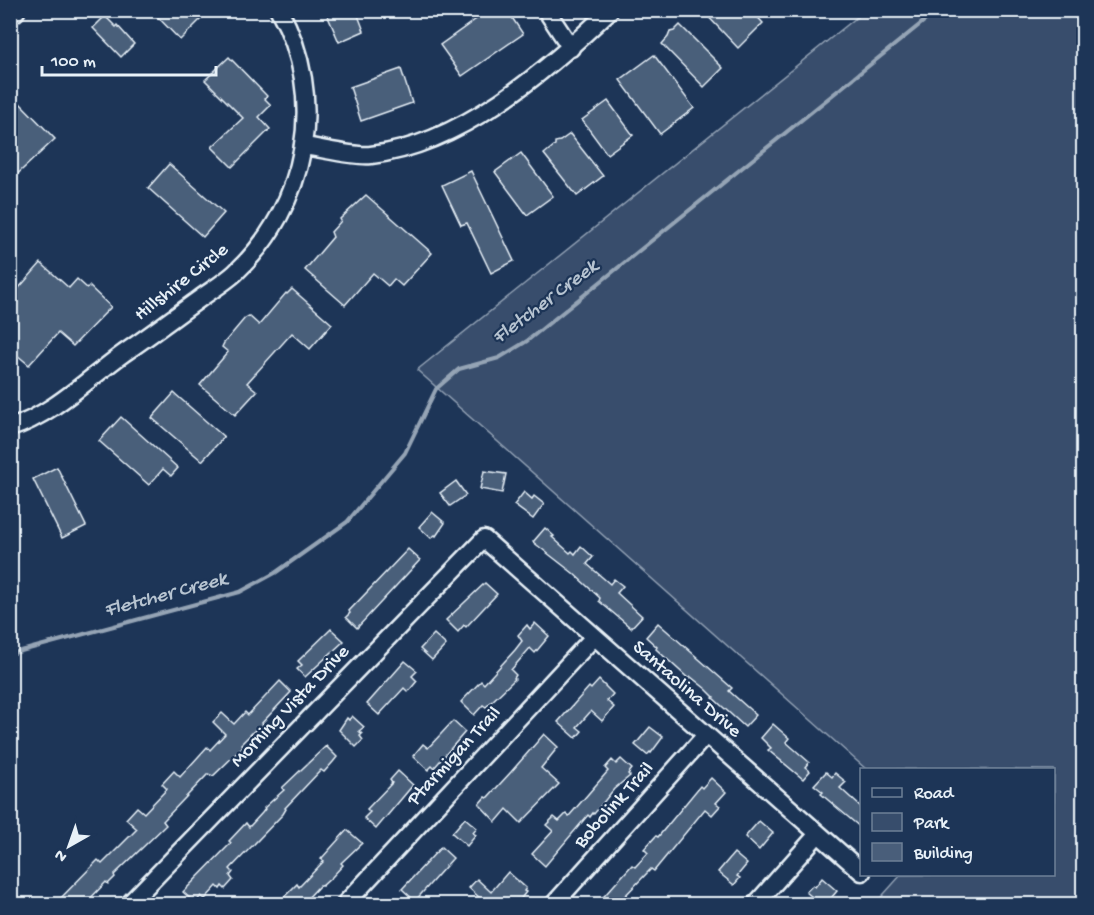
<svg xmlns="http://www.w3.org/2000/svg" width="1094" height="915" viewBox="0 0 1094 915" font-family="'Gochi Hand',sans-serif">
<rect width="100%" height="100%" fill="#1d3557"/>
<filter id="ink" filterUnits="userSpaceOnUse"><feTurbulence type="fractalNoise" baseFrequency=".0167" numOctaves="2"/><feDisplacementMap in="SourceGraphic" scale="12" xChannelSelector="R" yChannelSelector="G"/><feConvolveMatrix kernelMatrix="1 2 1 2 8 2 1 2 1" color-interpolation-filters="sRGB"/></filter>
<g filter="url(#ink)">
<polygon fill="#374d6c" stroke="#909fb2" stroke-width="1.5" points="866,10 1083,11 1083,904 875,904 901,875 1054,874 1054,770 866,769 417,370"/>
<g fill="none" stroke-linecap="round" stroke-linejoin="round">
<polyline stroke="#95a4b5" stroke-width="4" points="10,654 240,592 275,573 347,522 405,453 436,389 459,369 499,358 527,341 938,10"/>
</g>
<g fill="#495e7a" stroke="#e8f1f8" stroke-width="1.5">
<polygon points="151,10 210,10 180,40"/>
<polygon points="325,10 356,10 364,31 339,42"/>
<polygon points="489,10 507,10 523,34 462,76 440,45"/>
<polygon points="702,10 751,10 763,23 738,48"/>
<polygon points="105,16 116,27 117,25 134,44 121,57 93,28"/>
<polygon points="680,25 723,68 704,87 662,44 668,37 670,32 674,31"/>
<polygon points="654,55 694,108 660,134 620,80"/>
<polygon points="229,57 267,96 265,99 271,105 259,117 270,129 232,167 212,147 243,118 205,80"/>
<polygon points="401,69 412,103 361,121 350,87"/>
<polygon points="17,100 55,139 10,181 10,106"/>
<polygon points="608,101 633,135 607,154 582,120"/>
<polygon points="570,134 603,176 577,196 544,154 555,145 555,142 560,141"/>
<polygon points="521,153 553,196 527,215 495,172"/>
<polygon points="169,164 224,213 203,237 148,188"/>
<polygon points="471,171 514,261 491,273 467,223 461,225 442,185"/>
<polygon points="366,195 432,253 402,286 394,279 388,286 373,273 345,305 305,270 333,237 331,232 341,221 340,219"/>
<polygon points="41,263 69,288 77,279 87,288 89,286 111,307 73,346 58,333 29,365 10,349 10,298"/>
<polygon points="292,289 332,324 310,349 292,333 247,383 257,391 235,415 200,385 228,352 222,347 224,343 245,318 249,316 259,325 286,293 287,294"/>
<polygon points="174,393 224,437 202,461 152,418"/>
<polygon points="121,417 178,468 171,476 163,469 149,485 99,441"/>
<polygon points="57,467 86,526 62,538 33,479"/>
<polygon points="484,471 506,474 502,493 480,489"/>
<polygon points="456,481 466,495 450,506 440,493"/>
<polygon points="524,492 532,499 534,496 544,504 533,519 514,505"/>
<polygon points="432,512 445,523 436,536 435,535 431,538 419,527"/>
<polygon points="545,528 554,536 552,537 570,553 572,551 575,554 581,546 593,557 587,564 610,584 614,579 623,586 617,593 642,616 631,628 599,601 600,598 573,573 533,542"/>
<polygon points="408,549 420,560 357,628 346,617 350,613 349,611"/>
<polygon points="485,583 497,594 466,627 464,625 458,632 446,620"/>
<polygon points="535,623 549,636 535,653 530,648 511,670 516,675 514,678 515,679 486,707 483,705 474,715 461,702 481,681 484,684 515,650 522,641 518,635 527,625 530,629"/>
<polygon points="658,623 732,688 729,691 756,715 745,727 713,698 714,697 706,689 691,677 689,679 656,649 657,647 646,637"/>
<polygon points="331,629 344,641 305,677 297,669 302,665 298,661"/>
<polygon points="434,634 446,645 432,660 420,649"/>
<polygon points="405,661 417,671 412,676 417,681 408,692 404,688 379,715 367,704"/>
<polygon points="599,680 613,694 607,701 614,707 602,721 591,711 577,727 582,731 576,738 558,722 589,687 591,689"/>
<polygon points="280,681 291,692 262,723 263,725 256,732 255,730 241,744 243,746 241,749 213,776 208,774 163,821 166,825 114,875 115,877 108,884 106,882 85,904 55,904 98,860 102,864 137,829 126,819 137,807 144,813 167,789 162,784 174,771 180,777 207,747 210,750 225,734 213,722 222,713 234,724 245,712 248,715"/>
<polygon points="352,716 364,727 359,731 362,734 360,736 363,740 356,747 339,730 347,718 349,720"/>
<polygon points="453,721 465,732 434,768 432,766 428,770 413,756 423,744 428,748"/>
<polygon points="773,724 789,738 786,742 809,762 805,767 810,771 803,779 768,750 771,748 761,738"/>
<polygon points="650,727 663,737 651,753 650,752 647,755 635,745"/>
<polygon points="544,734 558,747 541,768 559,784 521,823 507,809 496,822 479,804 485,797 487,798 511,772"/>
<polygon points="326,746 337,757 333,762 324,772 321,770 285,808 286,809 283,814 230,869 233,872 230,876 233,880 225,889 222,886 220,889 217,886 205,899 201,896 195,903 183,892 231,843 229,841 246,823 249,827 262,813 265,809 264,808 284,790 282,788"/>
<polygon points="621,759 632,769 628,774 630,776 614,789 594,814 593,813 590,817 588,815 545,866 532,854 553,831 546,825 554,817 559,821 566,814 569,816 608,771 605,768 612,760 616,764"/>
<polygon points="398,771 413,785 376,829 364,818 370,812 367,809 392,783 390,780"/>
<polygon points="826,772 832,777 835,773 846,782 840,788 861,807 861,828 821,794 823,792 814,785"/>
<polygon points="711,778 726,792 716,803 720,806 712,815 705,809 654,871 651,869 617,904 597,904 632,865 635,867 648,853 644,849 656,836 658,837 700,786 702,788"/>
<polygon points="465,818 477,828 473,833 476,835 467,846 452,833"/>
<polygon points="759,821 773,833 759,850 745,837"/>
<polygon points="347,830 362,843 341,863 343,865 332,877 322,886 320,885 306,900 310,904 277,904 297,884 299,887 324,861 321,859"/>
<polygon points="441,847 453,858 415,901 402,889"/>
<polygon points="734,853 747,864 737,876 740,878 734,885 718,872"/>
<polygon points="508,872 526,888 524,891 526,892 519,901 517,899 512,904 479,904 482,900 469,888 477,879 491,892"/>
<polygon points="822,878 837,891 826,904 821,904 806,892 813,885 815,887"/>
</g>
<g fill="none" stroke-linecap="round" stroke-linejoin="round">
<defs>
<g id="minor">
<polyline points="546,10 571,48"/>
<path d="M303 146C321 148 354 157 371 155 460 145 547 71 610 10"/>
<path d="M10 428C52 415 89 378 124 353 149 336 173 318 198 300 210 291 224 283 235 273 307 206 328 97 279 10"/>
<polyline points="129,904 484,539 862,872"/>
<polyline points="345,904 594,637"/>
<polyline points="554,904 706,735"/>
<polyline points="756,904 818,834"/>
</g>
<polyline id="major" points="10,13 14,10"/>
</defs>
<use href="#minor" stroke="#e8f1f8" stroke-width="21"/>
<use href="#major" stroke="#e8f1f8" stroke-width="26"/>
<use href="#minor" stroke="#1d3557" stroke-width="16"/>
<use href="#major" stroke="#1d3557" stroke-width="21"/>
</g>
</g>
<g text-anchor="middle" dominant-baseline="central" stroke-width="4.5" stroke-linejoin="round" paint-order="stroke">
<g font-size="20" fill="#e8f1f8" stroke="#1d3557">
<text transform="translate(182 283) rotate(-38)">Hillshire Circle</text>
<text transform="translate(686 690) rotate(41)">Santaolina Drive</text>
<text transform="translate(291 707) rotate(-46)">Morning Vista Drive</text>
<text transform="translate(455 757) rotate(-47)">Ptarmigan Trail</text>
<text transform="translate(615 806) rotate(-48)">Bobolink Trail</text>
</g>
<g font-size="21" font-style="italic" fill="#b7c4d1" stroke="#1d3557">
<text transform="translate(546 303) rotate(-37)">Fletcher Creek</text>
<text transform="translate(166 596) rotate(-15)">Fletcher Creek</text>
</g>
</g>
<rect width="1094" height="915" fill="none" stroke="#1d3557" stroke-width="36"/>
<rect x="18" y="18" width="1058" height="879" fill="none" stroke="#e8f1f8" stroke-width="2" filter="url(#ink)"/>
<rect x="860" y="768" width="195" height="108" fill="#1d3557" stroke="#6e8097" stroke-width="1.5"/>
<rect x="872" y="788" width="30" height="9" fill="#1d3557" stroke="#6e8097" stroke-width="1.5"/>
<text x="914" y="798" font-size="18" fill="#e8f1f8">Road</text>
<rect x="872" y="813" width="30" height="18" fill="#374d6c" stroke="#6e8097" stroke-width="1.5"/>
<text x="914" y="828" font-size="18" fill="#e8f1f8">Park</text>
<rect x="872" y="843" width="30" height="18" fill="#495e7a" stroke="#6e8097" stroke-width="1.5"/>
<text x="914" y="858" font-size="18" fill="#e8f1f8">Building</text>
<g transform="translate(69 846) rotate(220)" stroke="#1d3557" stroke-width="4.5" paint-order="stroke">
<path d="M0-4.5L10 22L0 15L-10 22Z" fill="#e8f1f8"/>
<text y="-9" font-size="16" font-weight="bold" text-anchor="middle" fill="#e8f1f8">N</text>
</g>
<path d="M42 66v9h174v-9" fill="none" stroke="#e8f1f8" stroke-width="3"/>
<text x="51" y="66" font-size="18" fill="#e8f1f8" stroke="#1d3557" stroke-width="4.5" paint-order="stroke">100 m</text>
</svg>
